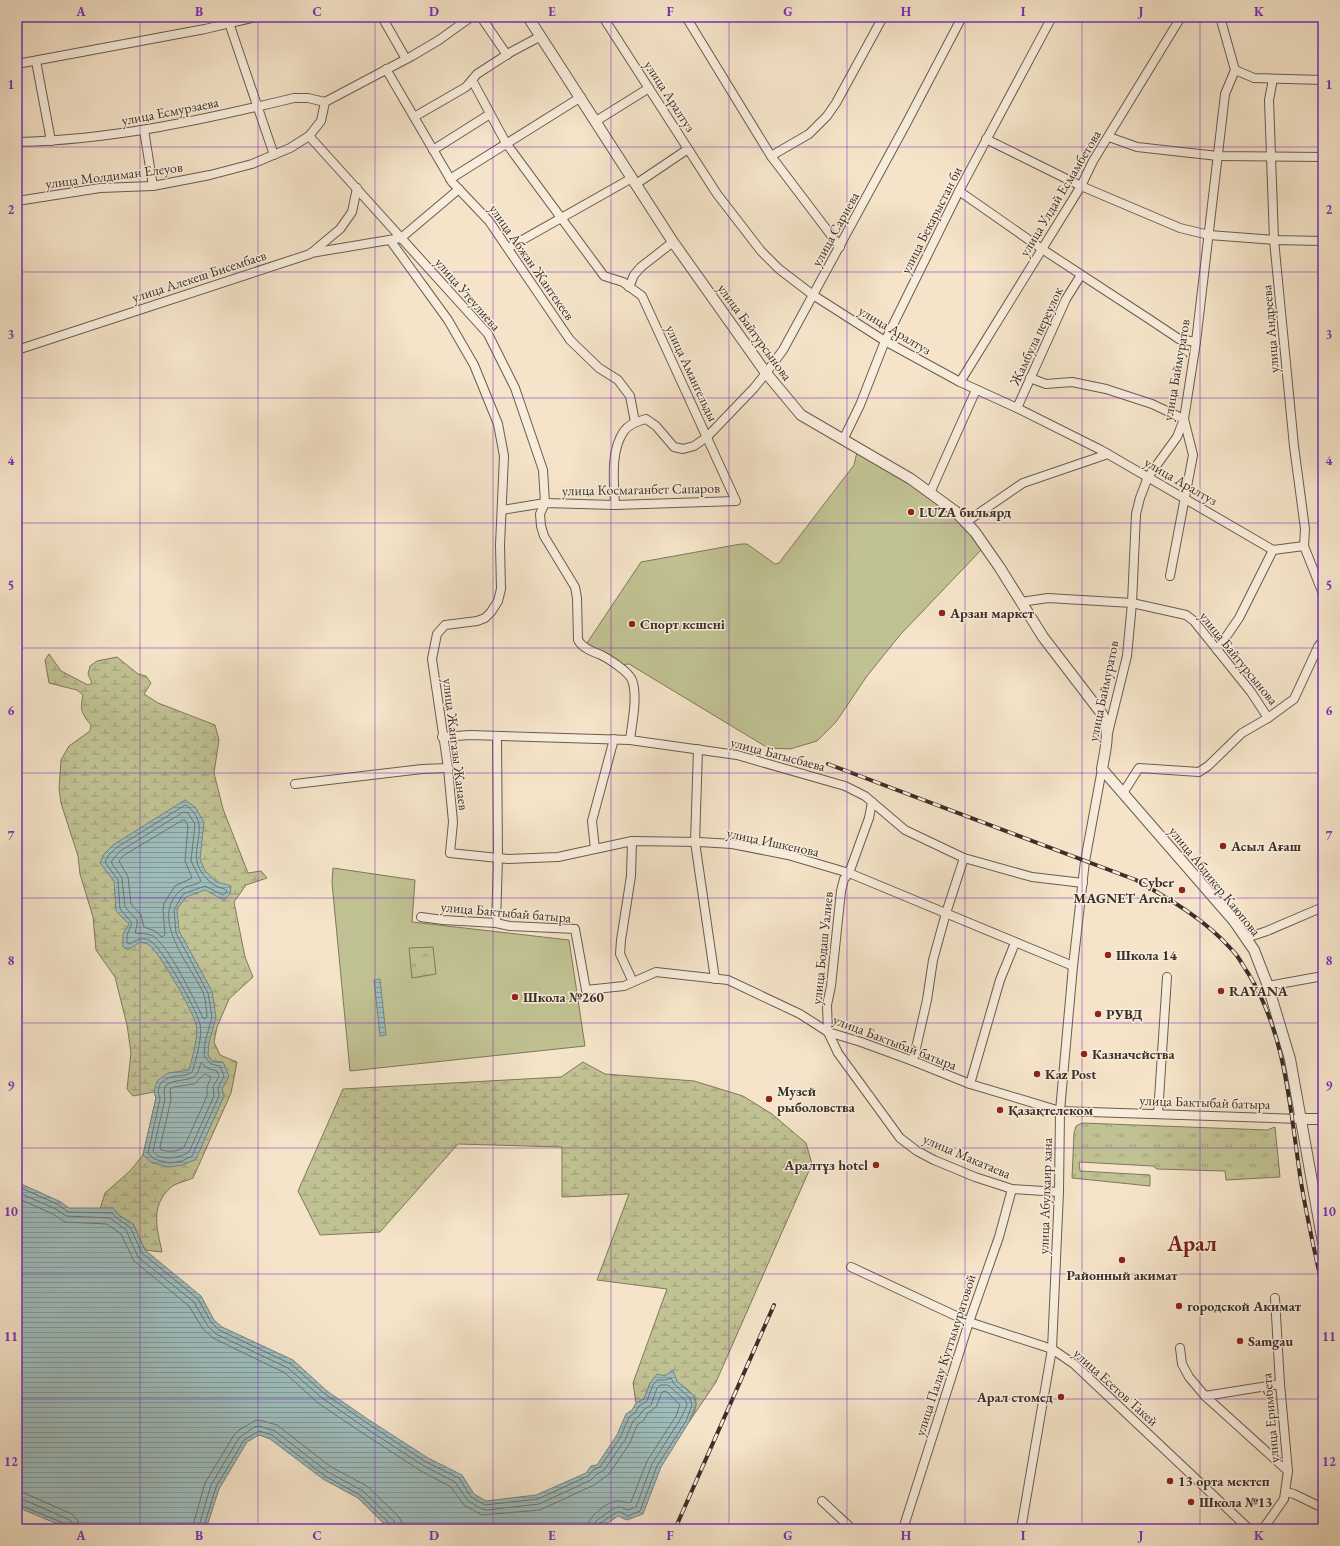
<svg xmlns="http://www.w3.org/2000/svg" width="1340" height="1546" viewBox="0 0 1340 1546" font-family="'EB Garamond',serif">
<defs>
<pattern id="wetland-marsh" width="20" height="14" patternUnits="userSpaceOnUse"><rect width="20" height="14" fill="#c1c293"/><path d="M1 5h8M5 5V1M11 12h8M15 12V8" fill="none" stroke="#9e9e78"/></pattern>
<pattern id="park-tufts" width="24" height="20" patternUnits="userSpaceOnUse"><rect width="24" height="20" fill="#c1c293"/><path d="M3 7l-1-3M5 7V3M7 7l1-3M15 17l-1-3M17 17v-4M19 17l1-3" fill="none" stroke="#9e9e78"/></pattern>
<pattern id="water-rules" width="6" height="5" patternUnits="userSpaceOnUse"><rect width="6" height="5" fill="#9ebdbd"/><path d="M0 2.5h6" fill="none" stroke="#829a9a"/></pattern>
</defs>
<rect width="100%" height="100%" fill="#f5e4c9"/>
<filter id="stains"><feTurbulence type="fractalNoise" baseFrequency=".005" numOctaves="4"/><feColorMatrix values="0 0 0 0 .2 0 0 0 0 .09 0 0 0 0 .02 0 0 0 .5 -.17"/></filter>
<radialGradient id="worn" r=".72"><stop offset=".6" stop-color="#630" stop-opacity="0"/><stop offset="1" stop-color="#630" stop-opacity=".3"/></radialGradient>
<g fill="#c1c293" stroke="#7e785e">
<path d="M857 452C893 473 930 493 960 522 968 530 975 540 982 549L900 635 867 676 836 722 817 741 790 749 768 748 629 664 618 665 588 646 587 643 641 562 741 544H747L775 564 779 563 854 465Z"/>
<polygon points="333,868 415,880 412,922 569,940 585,1046 350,1071 332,883"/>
</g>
<g fill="url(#wetland-marsh)" stroke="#7e785e">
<path d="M49 654 61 671 88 685 92 683 88 674 90 666 97 661 117 657 138 674 146 676 151 683 144 694 158 703 215 725 219 740 214 773 223 809 248 873 261 871 267 878 246 885 234 902 245 957 253 977 229 999 217 1027 214 1042 220 1055 237 1062 231 1093 193 1178C187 1181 175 1183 170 1188 150 1207 157 1228 162 1252L145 1250 133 1224 120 1216 113 1208 100 1209 105 1193 130 1171 143 1155 156 1098 154 1092 133 1096 127 1089 131 1053 127 1025 115 977 96 950 93 917 80 874 78 856 61 803 59 789 61 760 69 746 90 731 91 725C81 713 80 710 83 695L77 690 49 683 45 660Z"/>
<path d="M583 1062 605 1074 694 1081 743 1096 772 1114 806 1143 812 1164 716 1382 689 1422C691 1417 696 1410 696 1404 697 1392 674 1380 665 1376L650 1383 644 1399 636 1403 633 1383 667 1289 597 1280 629 1194 562 1197V1147L458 1144 380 1232 320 1235 298 1191 343 1089 561 1077Z"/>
</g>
<g fill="url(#park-tufts)" stroke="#7e785e">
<polygon points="433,947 436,974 412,978 409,948"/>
<polygon points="1082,1123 1267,1130 1275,1127 1280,1177 1226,1180 1225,1171 1157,1169 1153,1166 1079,1162 1080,1171 1150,1175 1150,1186 1072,1178 1074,1133 1076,1126"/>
</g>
<g fill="url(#water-rules)" stroke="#778481">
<path d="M185 800 195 807 204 822 200 859 205 871 217 882 231 886 230 894 224 900 205 890 186 897 177 909 179 931 212 991 216 1017 209 1043 208 1055 212 1061 223 1062 229 1076 222 1089 224 1096 196 1159 183 1165 169 1167 152 1163 143 1155 156 1098 154 1092 157 1081 168 1073 189 1070C192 1058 199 1036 196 1024 192 1010 160 953 149 945 147 943 143 943 140 942L128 950 123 947V934L129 924 116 911 114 881 100 863 104 854 113 845Z"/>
<polygon points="380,979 386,1035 380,1036 374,980"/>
<polygon points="17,1182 61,1202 69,1208 113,1208 120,1216 133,1224 145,1250 201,1296 214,1320 222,1327 293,1360 327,1391 369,1420 428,1458 462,1475 474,1494 486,1501 536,1495 586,1473 591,1466 597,1465 617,1435 626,1414 632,1410 636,1403 644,1399 650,1383 657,1374 665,1376 673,1370 677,1381 694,1396 696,1404 689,1422 661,1467 643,1514 627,1520 618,1516 599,1529 389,1529 358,1498 323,1479 270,1439 259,1435 247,1442 219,1489 206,1529 69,1529 17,1507"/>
</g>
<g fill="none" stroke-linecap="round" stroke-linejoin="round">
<g stroke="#6d7672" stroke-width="1">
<path d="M186 805C215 826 185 849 202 873 205 877 211 884 216 886 220 888 224 888 227 891L226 893 223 895 205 886 183 894 174 910 176 933 208 993 212 1017 205 1042 204 1056 211 1064 220 1066 224 1076 218 1088 219 1096 192 1156 182 1161 169 1163 154 1159 148 1153 160 1099 158 1091 160 1084C172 1072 182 1079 192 1072 196 1061 203 1034 200 1024 196 1009 162 946 149 940 142 937 136 940 130 944L127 943V935L132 923 120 909 118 880 105 862 108 856 116 848Z"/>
<path d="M184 812 188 813 195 824 191 861 201 881C196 886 185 885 180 891 149 918 190 965 203 992 206 999 206 1009 207 1016L205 1019 203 1018C194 999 169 946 153 936 147 933 140 934 135 933L137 925V920L125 907 122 878 111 862 119 852Z"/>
<polygon points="183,820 185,820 188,826 185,861 192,878 175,886 164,903 163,910 165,935 162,937 155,931 144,927 141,915 131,904 128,877 119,861 123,856"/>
<path d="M201 1063 209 1069 217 1071 219 1076 213 1087 214 1096 189 1152C180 1158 160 1162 153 1151L165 1099 164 1091 165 1086C174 1078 190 1082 196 1075 199 1072 199 1067 201 1063Z"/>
<path d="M205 1074 211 1077 207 1087V1096L184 1147C177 1152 170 1152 161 1150L160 1147 171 1100 170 1089 174 1087 194 1084Z"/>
<polyline points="17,1186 59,1205 68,1212 112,1213 118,1219 130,1227 142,1253 198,1299 211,1322 219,1330 291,1364 325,1394 367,1423 426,1462 459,1478 471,1497 485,1505 538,1499 588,1476 593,1470 600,1467 620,1438 629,1417 635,1413 639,1406 647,1401 653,1385 657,1380 665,1380 671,1378 674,1384 690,1398 692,1405 686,1421 657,1466 640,1511 628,1516 620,1512 617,1512 599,1524 598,1529"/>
<polyline points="17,1192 56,1209 66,1216 110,1218 126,1230 138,1257 194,1302 207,1325 216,1334 288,1368 322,1398 364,1427 424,1466 455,1482 468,1501 482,1509 487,1510 539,1504 591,1480 596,1475 604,1470 625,1440 633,1421 639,1416 643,1410 651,1405 657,1388 660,1385 668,1385 686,1401 687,1405 681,1418 652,1464 636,1507 628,1510 620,1507 614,1508 596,1521 593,1529"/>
<path d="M17 1198 53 1214 65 1222 107 1224 121 1234 134 1261 189 1306 203 1329 213 1338 285 1373 318 1403 361 1432 421 1471 451 1487 464 1505 482 1515 540 1510 594 1485 609 1474 630 1443 637 1425 644 1420 647 1414 656 1407 662 1392 666 1391 680 1405 676 1416 647 1461 631 1502C626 1504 621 1500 616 1501 605 1503 587 1518 587 1529"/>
<polyline points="17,1493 24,1493 72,1514 78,1521 80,1529"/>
<polyline points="17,1499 22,1499 68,1519 73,1523 74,1529"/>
<polyline points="17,1504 66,1524 69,1529"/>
<polyline points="192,1529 205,1483 234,1435 239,1430 256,1420 263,1421 277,1425 331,1467 367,1486 399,1517 402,1523 403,1529"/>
<polyline points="198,1529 211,1485 239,1438 254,1427 259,1426 275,1431 328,1472 363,1491 394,1521 397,1529"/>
<polyline points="203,1529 216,1487 244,1440 259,1431 272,1435 325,1476 360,1495 391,1525 392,1529"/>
</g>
<defs>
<g id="minor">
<polyline points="227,17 274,155"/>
<polyline points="382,17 406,59"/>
<polyline points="481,17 507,55"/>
<polyline points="603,17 717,194 761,251 779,269 813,295 885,341 960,382 1017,408 1101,450 1273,550"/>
<polyline points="686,17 771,156 840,247"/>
<polyline points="36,61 51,141"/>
<polyline points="17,64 205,29 256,17"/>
<polyline points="386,69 452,182 489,221 570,340 599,368 618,380 630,396 635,422"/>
<polyline points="1235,70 1254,78 1323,80"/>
<polyline points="1273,79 1269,100 1274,240 1294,446 1305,529 1304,546 1323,594"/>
<polyline points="472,80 506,143 604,276 623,282 642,296 736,501 615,505 545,503 502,510"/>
<polyline points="414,117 466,87 477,74 511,52 541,36"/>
<polyline points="596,121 649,88"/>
<polyline points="144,130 153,186"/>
<polyline points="309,136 488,334 515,388 543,470 545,503"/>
<polyline points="1109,137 1137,147 1218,156 1323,157"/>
<polyline points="986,139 1081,186 1180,228 1209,235 1274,240 1323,241"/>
<path d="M17 142C111 140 203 120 294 98H308L325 102"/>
<polyline points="433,150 490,114"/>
<polyline points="771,156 809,134 827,116 836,103 883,17"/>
<polyline points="450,179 581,97"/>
<polyline points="636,184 688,149"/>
<polyline points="959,191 1042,249 1149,319 1179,339 1196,342"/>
<polyline points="17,201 100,188 153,186 210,175 252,164 290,148 309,136 321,121 325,102 412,56 439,40 471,17"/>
<polyline points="390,240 448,320 474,365 498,424 504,456 500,545 501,589 498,601 491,612 485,618 477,621 445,625 437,634 432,659 448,768 453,822 450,853 508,859 558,857 632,841 699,842 732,844 788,855 849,873 1073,966"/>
<polyline points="508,248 632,178"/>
<polyline points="311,253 401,238 459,189"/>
<polyline points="629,287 634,275 641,267 673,242"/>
<polyline points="17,350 310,254 340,229 352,212 357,188"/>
<polyline points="1030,378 1046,384 1072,382 1106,389 1152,404 1184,419 1193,455 1170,576"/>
<polyline points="960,382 1081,186 1093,161 1181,17"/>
<polyline points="1017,408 1066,299 1081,275"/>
<polyline points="843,440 860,405 885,341 959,191 1052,17"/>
<polyline points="930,493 976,390"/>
<path d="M545 503 540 514 541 526 544 536 575 587 577 598 578 640C582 648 593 652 601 655 609 659 629 672 632 680 638 696 632 723 630 740"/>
<path d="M615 505C614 482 610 451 624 431 629 424 638 421 646 419L656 426 674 447 683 449 694 446 707 437 754 388 766 373 783 350 906 124 962 17"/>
<polyline points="966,522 1023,483 1108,454"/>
<polyline points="1273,550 1304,546"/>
<polyline points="1021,602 1048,598 1132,603 1186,615 1194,621 1251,692 1268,718"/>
<polyline points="1217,650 1239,618 1273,550"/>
<polyline points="1108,733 1127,656 1132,603 1136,514 1140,498 1148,477 1177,437 1184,419 1196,342 1225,94 1235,70 1220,17"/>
<polyline points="442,737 470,735 630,740 737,755 845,786 865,796 905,830 964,858 1032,877 1083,883"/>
<polyline points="698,749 695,842 715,979"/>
<polyline points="295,784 422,769 448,768"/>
<polyline points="1123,793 1139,768 1199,772 1208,766 1242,733 1268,718 1294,699 1318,647 1323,640"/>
<polyline points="872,802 869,818 849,873 844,879 841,891 831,986 827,1005 828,1032 838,1053 900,1138 917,1151 934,1160 975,1177 1012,1189 1059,1192"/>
<polyline points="632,841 631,876 621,940 620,954 633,982"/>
<polyline points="595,849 592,821 614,739"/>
<polyline points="421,917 443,920 496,923 510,926 575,929 586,990 624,986 656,972 728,980 800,1014 828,1032 861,1042 913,1061 970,1084 1060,1111 1301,1119"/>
<polyline points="496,923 498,858 497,737"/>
<polyline points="1246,938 1267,931 1323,907"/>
<polyline points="1268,986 1323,976"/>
<polyline points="913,1061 927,1000 933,960 946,913 964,858"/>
<polyline points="970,1084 1000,980 1015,943"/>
<polyline points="1158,1114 1167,977"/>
<polyline points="1315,1197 1323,1197"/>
<polyline points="851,1267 969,1322 1052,1349 1074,1364 1249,1529"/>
<polyline points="1180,1348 1182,1364 1189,1377 1205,1396 1288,1471"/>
<polyline points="1205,1396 1280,1384"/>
<polyline points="1286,1492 1294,1494 1323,1508"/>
<polyline points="822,1501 852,1529"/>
<polyline points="903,1529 969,1322 999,1237 1012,1189"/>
<polyline points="1021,1529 1052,1349 1059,1192 1060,1111 1073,966 1085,861 1102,769"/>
<polyline points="1263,1529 1284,1499 1288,1471 1280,1384 1275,1298"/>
</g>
<g id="tertiary">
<path d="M528 17 673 242 766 373 801 415 911 479 955 511 975 532 1000 568 1043 637 1102 714C1111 733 1105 750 1102 769L1234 921 1254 950 1268 986 1290 1059 1323 1243"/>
<polyline points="1301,1119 1323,1119"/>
</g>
</defs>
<use href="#minor" stroke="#6a5c50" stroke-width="10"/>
<use href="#tertiary" stroke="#6a5c50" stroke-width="12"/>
<use href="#minor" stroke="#f8eddc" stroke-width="8"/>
<use href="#tertiary" stroke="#f8eddc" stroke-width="10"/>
<defs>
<g id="rail">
<path d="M828 764 1136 880C1171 900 1206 920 1233 951 1239 957 1243 966 1248 973 1287 1036 1290 1111 1301 1182 1307 1218 1315 1254 1323 1289"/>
<polyline points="675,1529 774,1305"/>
</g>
</defs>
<use href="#rail" stroke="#3c2e28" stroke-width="4"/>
<use href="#rail" stroke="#f8eddc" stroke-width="2.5" stroke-dasharray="8" stroke-linecap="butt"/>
</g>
<path fill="none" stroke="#7b2cbf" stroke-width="1" stroke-opacity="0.55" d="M140 17V1529M258 17V1529M375 17V1529M493 17V1529M611 17V1529M729 17V1529M847 17V1529M965 17V1529M1082 17V1529M1200 17V1529M17 147H1323M17 272H1323M17 398H1323M17 523H1323M17 648H1323M17 773H1323M17 898H1323M17 1023H1323M17 1148H1323M17 1274H1323M17 1399H1323"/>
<g fill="#8f2418" stroke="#f8eddc" stroke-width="1.5">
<circle cx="911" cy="512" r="4"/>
<circle cx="942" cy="613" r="4"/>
<circle cx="632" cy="624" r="4"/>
<circle cx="1223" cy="846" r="4"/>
<circle cx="1182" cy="890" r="4"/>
<circle cx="1108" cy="955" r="4"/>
<circle cx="1221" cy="991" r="4"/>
<circle cx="515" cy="997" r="4"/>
<circle cx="1098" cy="1014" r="4"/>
<circle cx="1084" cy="1054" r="4"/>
<circle cx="1037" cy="1074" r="4"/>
<circle cx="769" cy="1099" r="4"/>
<circle cx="1000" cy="1110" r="4"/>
<circle cx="876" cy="1165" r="4"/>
<circle cx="1122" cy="1260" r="4"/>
<circle cx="1179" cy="1306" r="4"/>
<circle cx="1240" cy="1341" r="4"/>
<circle cx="1061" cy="1397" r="4"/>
<circle cx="1170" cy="1481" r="4"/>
<circle cx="1191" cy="1502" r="4"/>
</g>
<g text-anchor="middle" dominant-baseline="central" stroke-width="3" stroke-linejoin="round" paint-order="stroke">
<g font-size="14" fill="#3c2e28" stroke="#f8eddc">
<text transform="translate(670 96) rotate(57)">улица Аралтуз</text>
<text transform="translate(170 111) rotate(-11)">улица Есмурзаева</text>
<text transform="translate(114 175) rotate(-7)">улица Молдиман Елеуов</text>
<text transform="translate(1060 193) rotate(-59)">улица Улдай Есмамбетова</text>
<text transform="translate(931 220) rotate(-63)">улица Бекарыстан би</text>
<text transform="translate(835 229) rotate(-61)">улица Сариева</text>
<text transform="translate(532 262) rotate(55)">улица Абжан Жантекеев</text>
<text transform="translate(199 276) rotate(-18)">улица Алекеш Бисембаев</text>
<text transform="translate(468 294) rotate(49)">улица Утеулиева</text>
<text transform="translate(1270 329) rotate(-95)">улица Андреева</text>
<text transform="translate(895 330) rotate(31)">улица Аралтуз</text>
<text transform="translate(755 332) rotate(54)">улица Байтурсынова</text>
<text transform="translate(1036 336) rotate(-65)">Жамбула переулок</text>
<text transform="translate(1176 370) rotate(-80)">улица Баймуратов</text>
<text transform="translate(692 373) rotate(65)">улица Амангельды</text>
<text transform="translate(1181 481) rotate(30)">улица Аралтуз</text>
<text transform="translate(641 489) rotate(-1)">улица Космаганбет Сапаров</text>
<text transform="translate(1239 658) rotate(51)">улица Байтурсынова</text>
<text transform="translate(1103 691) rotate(-78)">улица Баймуратов</text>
<text transform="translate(456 744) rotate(83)">улица Жангазы Жанаев</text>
<text transform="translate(778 754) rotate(15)">улица Багысбаева</text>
<text transform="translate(773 842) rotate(12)">улица Ишкенова</text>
<text transform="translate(1215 881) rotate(51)">улица Абдикер Каюпова</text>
<text transform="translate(506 912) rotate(5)">улица Бактыбай батыра</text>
<text transform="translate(822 948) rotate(-84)">улица Бодаш Уалиев</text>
<text transform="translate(895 1042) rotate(21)">улица Бактыбай батыра</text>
<text transform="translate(1205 1102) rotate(2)">улица Бактыбай батыра</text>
<text transform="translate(967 1156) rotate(23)">улица Макатаева</text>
<text transform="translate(1045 1196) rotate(-88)">улица Абулхаир хана</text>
<text transform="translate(945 1355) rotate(-72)">улица Палау Куттымуратовой</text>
<text transform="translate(1116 1387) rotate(42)">улица Есетов Такей</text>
<text transform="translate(1270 1418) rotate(-95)">улица Еримбета</text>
</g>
<g font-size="14" font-weight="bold" fill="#3c2e28" stroke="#f8eddc" text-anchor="start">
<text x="919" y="512">LUZA бильярд</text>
<text x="950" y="613">Арзан маркет</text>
<text x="640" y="624">Спорт кешені</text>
<text x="1231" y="846">Асыл Ағаш</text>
<text x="1174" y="882" text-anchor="end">Cyber<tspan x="1174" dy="16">MAGNET Arena</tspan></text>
<text x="1116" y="955">Школа 14</text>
<text x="1229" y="991">RAYANA</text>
<text x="523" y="997">Школа №260</text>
<text x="1106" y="1014">РУВД</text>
<text x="1092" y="1054">Казначейства</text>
<text x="1045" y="1074">Kaz Post</text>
<text x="777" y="1091">Музей<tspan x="777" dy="16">рыболовства</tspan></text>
<text x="1008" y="1110">Қазақтелеком</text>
<text x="868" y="1165" text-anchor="end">Аралтұз hotel</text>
<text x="1122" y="1275" text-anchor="middle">Районный акимат</text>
<text x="1187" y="1306">городской Акимат</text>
<text x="1248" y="1341">Samgau</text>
<text x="1053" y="1397" text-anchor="end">Арал стомед</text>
<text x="1178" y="1481">13 орта мектеп</text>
<text x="1199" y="1502">Школа №13</text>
</g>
<g font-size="22" font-weight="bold" fill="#7a1f14" stroke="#f8eddc">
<text x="1192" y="1243">Арал</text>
</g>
</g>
<rect width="1340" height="1546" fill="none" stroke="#f5e4c9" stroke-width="44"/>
<rect x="22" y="22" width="1296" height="1502" fill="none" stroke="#7b2cbf" stroke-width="1.5"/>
<g font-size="13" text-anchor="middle" font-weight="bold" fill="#7b2cbf">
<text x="81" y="16">A</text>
<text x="199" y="16">B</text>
<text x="317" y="16">C</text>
<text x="434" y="16">D</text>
<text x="552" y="16">E</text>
<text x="670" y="16">F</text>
<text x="788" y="16">G</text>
<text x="906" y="16">H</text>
<text x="1023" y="16">I</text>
<text x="1141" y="16">J</text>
<text x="1259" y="16">K</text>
<text x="11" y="89">1</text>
<text x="1329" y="89">1</text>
<text x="11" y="214">2</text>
<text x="1329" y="214">2</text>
<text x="11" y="339">3</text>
<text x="1329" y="339">3</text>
<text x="11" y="465">4</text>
<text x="1329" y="465">4</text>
<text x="11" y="590">5</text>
<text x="1329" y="590">5</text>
<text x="11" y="715">6</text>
<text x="1329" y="715">6</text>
<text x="11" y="840">7</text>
<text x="1329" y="840">7</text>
<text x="11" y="965">8</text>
<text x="1329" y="965">8</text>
<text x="11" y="1090">9</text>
<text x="1329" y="1090">9</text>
<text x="11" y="1216">10</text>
<text x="1329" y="1216">10</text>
<text x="11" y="1341">11</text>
<text x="1329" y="1341">11</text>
<text x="11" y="1466">12</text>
<text x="1329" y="1466">12</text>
<text x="81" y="1540">A</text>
<text x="199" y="1540">B</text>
<text x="317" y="1540">C</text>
<text x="434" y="1540">D</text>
<text x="552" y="1540">E</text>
<text x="670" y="1540">F</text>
<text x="788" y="1540">G</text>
<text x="906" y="1540">H</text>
<text x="1023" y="1540">I</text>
<text x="1141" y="1540">J</text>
<text x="1259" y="1540">K</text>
</g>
<rect width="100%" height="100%" filter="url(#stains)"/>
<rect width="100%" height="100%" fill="url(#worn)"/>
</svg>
